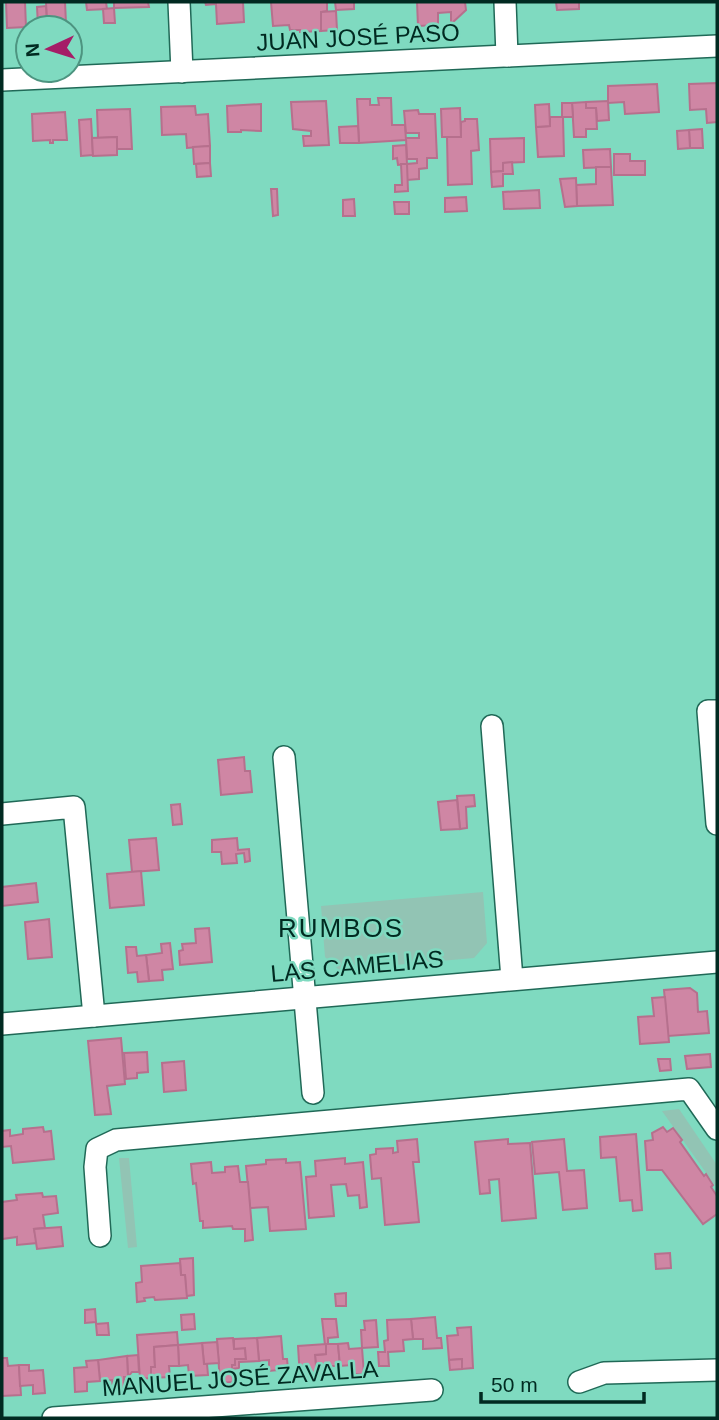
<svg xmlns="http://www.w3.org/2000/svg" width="719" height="1420" viewBox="0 0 719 1420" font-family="Arial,sans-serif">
<rect width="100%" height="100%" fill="#7fdac0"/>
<g fill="#92c4b4">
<polygon points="483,892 487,943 474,958 339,970 325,957 321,906"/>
<polygon points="679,1109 717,1165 717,1188 662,1111"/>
<polygon points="119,1158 129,1158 137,1247 128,1248"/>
</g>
<g fill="#cf86a4" stroke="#b6708d" stroke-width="2">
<polygon points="6,2 25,2 26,27 7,28"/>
<polygon points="46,2 65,2 66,23 47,24"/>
<polygon points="86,2 106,2 107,9 87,10"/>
<polygon points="114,2 148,2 149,7 114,8"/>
<polygon points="205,2 243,2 244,22 217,24 216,4 206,5"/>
<polygon points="271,2 327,2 327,11 321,12 321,31 300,32 300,30 290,30 289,25 273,26"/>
<polygon points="335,2 354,2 354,9 336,10"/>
<polygon points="417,2 465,2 466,10 451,24 451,12 438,13 438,25 418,26"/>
<polygon points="556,2 579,2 579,9 557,10"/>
<polygon points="46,6 47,26 38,26 37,7"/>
<polygon points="114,8 115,23 104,23 103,9"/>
<polygon points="336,11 337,30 321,31 321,12"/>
<polygon points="717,83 717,122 707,123 706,109 690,110 689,84"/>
<polygon points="657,84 659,112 625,114 624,102 608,103 608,86"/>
<polygon points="378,98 391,98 392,125 405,125 406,140 359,143 357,99 370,99 370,105 379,105"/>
<polygon points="326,101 329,145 304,146 303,136 311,136 311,131 293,129 291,102"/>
<polygon points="608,101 609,120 597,121 596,108 586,108 586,102"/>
<polygon points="586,102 586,108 596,108 597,129 586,129 586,137 574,137 572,103"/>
<polygon points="562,103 572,103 573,117 563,117 564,156 538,157 536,127 550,126 550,117 562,117"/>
<polygon points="261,104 261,131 241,130 241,132 228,132 227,106"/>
<polygon points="549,104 550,126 536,127 535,105"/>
<polygon points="195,106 196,115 208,114 210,146 187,148 186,134 162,135 161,107"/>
<polygon points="460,108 461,137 442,137 441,109"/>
<polygon points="130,109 132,149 117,149 117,137 98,138 97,110"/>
<polygon points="418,110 419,114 435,114 437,158 427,158 427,168 419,169 419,179 407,180 407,164 417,163 417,159 407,159 406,138 419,138 419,133 406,133 404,111"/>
<polygon points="65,112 67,140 53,140 53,143 50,143 50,140 33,141 32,114"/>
<polygon points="91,119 93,155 81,156 79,120"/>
<polygon points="465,119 477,119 479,150 471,151 472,184 448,185 447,137 461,137 461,122 465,121"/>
<polygon points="358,126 359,143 340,143 339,127"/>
<polygon points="702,129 703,148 690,148 689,130"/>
<polygon points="689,130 690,148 678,149 677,131"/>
<polygon points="117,137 117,155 93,156 92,138"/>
<polygon points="524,138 524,162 503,163 503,171 491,172 490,139"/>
<polygon points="406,145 407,164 398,165 397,158 393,159 393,146"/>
<polygon points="210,146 210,163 194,164 193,147"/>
<polygon points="610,149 611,167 584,168 583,150"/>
<polygon points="614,154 630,154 630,161 645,161 645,175 614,175"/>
<polygon points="512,162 513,174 503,174 503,186 492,187 491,172 503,171 503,163"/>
<polygon points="210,163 211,176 197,177 196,164"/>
<polygon points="401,164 407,164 408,191 395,192 395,185 402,185"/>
<polygon points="596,167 611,167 613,205 577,206 576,185 596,184"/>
<polygon points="576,178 577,206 565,207 560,179"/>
<polygon points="271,189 277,189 278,215 273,216"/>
<polygon points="539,190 540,208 504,209 503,192"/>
<polygon points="466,197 467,211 445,212 445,198"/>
<polygon points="354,199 355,216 343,216 343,200"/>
<polygon points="394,202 409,202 409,214 395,214"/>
<polygon points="244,757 245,771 250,771 252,792 221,795 218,760"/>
<polygon points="474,795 475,806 466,807 467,828 460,829 457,796"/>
<polygon points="457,800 460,829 441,830 438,802"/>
<polygon points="180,804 182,824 173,825 171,805"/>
<polygon points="156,838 159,870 132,872 129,840"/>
<polygon points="237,838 238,850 249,849 250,861 245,862 244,853 236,854 237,863 222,864 221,852 212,852 212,840"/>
<polygon points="141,871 144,905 110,908 107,874"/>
<polygon points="36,883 38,902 2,906 2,887"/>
<polygon points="49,919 52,957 28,959 25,922"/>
<polygon points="209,928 212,962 180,965 179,951 183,950 182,944 196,943 195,929"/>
<polygon points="170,943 173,969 162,970 163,980 149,981 146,955 162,953 161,944"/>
<polygon points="126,947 136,947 137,956 146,955 149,981 138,982 137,972 128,973"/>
<polygon points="690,988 697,993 698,1012 707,1011 709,1033 668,1036 664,990"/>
<polygon points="665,997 669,1042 640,1044 638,1017 654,1016 652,998"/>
<polygon points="121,1038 125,1084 107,1086 111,1114 95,1115 88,1041"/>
<polygon points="147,1052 148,1072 137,1073 137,1078 126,1079 124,1053"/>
<polygon points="710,1054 711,1067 687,1069 685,1056"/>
<polygon points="658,1059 670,1059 671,1070 660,1071"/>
<polygon points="184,1061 186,1090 164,1092 162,1063"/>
<polygon points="43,1127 44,1132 51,1131 54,1159 13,1163 11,1146 2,1147 2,1131 10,1130 10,1136 23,1134 23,1129"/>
<polygon points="663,1127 667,1132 673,1128 682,1140 680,1142 704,1176 706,1174 713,1185 711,1187 717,1196 717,1214 703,1224 662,1170 647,1170 645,1141 653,1140 652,1133"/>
<polygon points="636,1134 642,1210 633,1211 632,1200 620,1201 616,1157 601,1158 600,1137"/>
<polygon points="417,1139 419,1162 413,1162 419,1222 385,1225 381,1178 372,1179 370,1155 376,1154 376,1149 393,1148 393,1153 398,1152 397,1141"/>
<polygon points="508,1139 508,1144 530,1143 536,1218 502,1221 499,1179 489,1180 490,1193 480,1194 475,1142"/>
<polygon points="564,1139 567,1171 584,1170 587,1208 563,1210 559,1172 535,1174 532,1142"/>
<polygon points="345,1158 345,1164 363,1162 367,1207 360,1208 359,1195 348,1196 346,1184 331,1185 334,1216 309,1218 306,1177 316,1176 315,1161"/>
<polygon points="286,1159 286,1163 300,1162 306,1229 270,1231 268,1207 250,1208 246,1166 266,1164 266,1160"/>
<polygon points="211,1162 212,1173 225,1172 225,1167 238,1166 240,1182 248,1182 253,1240 245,1241 245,1229 233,1229 232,1226 203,1228 203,1221 200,1221 196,1183 193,1184 191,1164"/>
<polygon points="42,1193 43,1197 56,1196 58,1213 43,1215 45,1228 34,1229 37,1243 17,1245 17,1237 2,1239 2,1202 17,1200 16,1195"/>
<polygon points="61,1227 63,1246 37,1249 34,1229"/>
<polygon points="670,1253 671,1268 656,1269 655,1254"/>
<polygon points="193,1258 194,1295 186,1296 185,1275 181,1275 180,1259"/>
<polygon points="180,1263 181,1275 185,1275 187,1298 155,1300 154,1297 144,1298 145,1301 137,1302 136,1283 142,1282 141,1266"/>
<polygon points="346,1293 346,1306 336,1306 335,1294"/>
<polygon points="95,1309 96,1322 85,1323 85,1310"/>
<polygon points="194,1314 195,1329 182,1330 181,1315"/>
<polygon points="435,1317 437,1338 441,1338 442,1348 423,1349 423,1339 413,1339 411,1319"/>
<polygon points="322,1319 336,1319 338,1337 328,1338 328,1344 338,1344 340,1366 327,1366 327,1376 317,1377 315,1355 326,1354"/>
<polygon points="411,1319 413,1339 403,1340 404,1351 388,1352 389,1366 379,1366 378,1352 385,1352 384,1341 388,1340 387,1320"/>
<polygon points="376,1320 378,1347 362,1348 361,1330 365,1330 364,1321"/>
<polygon points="108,1323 109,1335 97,1335 96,1324"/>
<polygon points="471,1327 473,1368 462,1369 462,1359 449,1360 447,1336 458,1335 457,1328"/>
<polygon points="177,1332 178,1345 154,1347 155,1367 151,1367 151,1378 140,1379 137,1335"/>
<polygon points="281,1336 283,1359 287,1359 288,1369 269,1371 269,1360 259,1361 257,1338"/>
<polygon points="233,1338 234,1349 245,1348 246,1359 235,1359 235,1365 232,1365 233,1382 220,1383 217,1339"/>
<polygon points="257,1338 259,1361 239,1362 239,1368 232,1369 232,1365 235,1365 235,1359 246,1359 245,1348 234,1349 234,1339"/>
<polygon points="217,1342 219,1363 204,1364 202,1343"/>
<polygon points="202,1343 204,1364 207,1364 208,1375 189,1376 188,1365 179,1366 178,1345"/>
<polygon points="348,1343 349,1349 362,1348 364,1374 353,1374 352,1365 340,1366 338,1344"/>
<polygon points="326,1344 326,1354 315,1355 317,1377 300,1378 298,1346"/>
<polygon points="178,1345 179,1366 169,1366 170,1377 151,1378 151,1367 155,1367 154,1347"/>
<polygon points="138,1355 139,1372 132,1372 128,1377 127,1356"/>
<polygon points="127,1356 128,1377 124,1377 124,1388 113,1389 112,1380 100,1381 98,1360"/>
<polygon points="2,1358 7,1358 8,1366 19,1365 21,1395 2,1396"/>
<polygon points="462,1359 462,1369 450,1370 449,1360"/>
<polygon points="98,1360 100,1381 87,1382 87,1391 75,1392 74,1368 87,1367 86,1361"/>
<polygon points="19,1365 29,1365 29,1371 43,1370 45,1393 33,1394 33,1385 20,1386"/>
</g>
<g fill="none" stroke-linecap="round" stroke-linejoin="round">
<defs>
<g id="street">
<polyline points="179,2 182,72"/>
<polyline points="505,2 507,56"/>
<polyline points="2,80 717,46"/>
<polyline points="717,711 708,711 717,824"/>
<polyline points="492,726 512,979"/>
<polyline points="284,757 313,1093"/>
<polyline points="2,814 74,807 94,1016"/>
<polyline points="2,1024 717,962"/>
<polyline points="100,1236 95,1167 97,1149 116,1140 689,1089 717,1129"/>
<polyline points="579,1382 604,1373 717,1370"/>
<polyline points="53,1418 432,1390"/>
</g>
</defs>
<use href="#street" stroke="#206957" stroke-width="24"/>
<use href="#street" stroke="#fff" stroke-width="21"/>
</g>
<g text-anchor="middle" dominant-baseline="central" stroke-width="5" stroke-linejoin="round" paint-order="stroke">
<g font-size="24" fill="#012a21" stroke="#7fdac0">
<text transform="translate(358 37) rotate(-3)">JUAN JOSÉ PASO</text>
<text transform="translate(357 966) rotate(-5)">LAS CAMELIAS</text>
<text transform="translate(240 1378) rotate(-4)">MANUEL JOSÉ ZAVALLA</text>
</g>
<g font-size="26" letter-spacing="2" fill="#012a21" stroke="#7fdac0">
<text x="341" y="928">RUMBOS</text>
</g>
</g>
<rect width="719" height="1420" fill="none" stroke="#012a21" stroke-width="7"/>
<g transform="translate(49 49) rotate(266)"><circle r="33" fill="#7fdac0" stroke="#4d9480" stroke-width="2"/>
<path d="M0-5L12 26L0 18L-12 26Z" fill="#a51d67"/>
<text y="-10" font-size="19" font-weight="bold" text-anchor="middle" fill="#012a21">N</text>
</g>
<path d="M481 1392v10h163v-10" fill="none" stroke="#012a21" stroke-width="3.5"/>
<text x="491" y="1392" font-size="21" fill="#012a21" stroke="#7fdac0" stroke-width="5" paint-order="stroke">50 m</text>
</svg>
